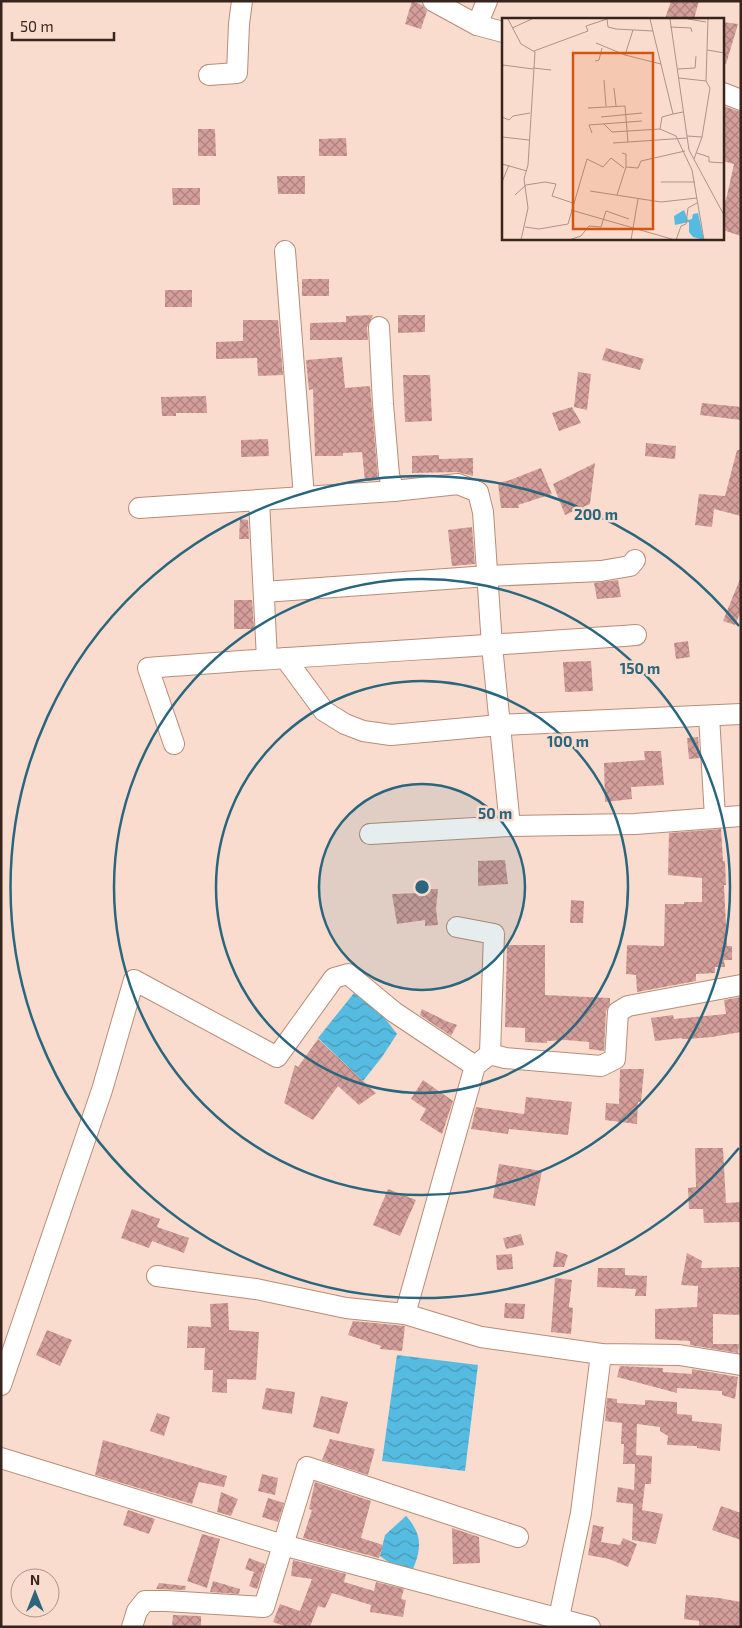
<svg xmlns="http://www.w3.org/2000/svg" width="742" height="1628" viewBox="0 0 742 1628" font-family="'Exo 2',sans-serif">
<defs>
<pattern id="water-waves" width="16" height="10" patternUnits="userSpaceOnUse" patternTransform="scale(1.25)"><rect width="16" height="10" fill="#56bbe1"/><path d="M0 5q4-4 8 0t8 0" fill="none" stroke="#4898b6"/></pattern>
<pattern id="building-cross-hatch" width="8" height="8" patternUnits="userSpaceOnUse" patternTransform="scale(1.25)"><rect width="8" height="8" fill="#d49f9a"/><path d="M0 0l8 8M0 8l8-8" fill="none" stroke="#ad817d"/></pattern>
</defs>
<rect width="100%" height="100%" fill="#fadcce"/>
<g fill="url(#water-waves)">
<polygon points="354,993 384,1017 397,1034 382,1057 363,1081 318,1038"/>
<polygon points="397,1355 478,1365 465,1471 382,1461"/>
<path d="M406 1516C422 1534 422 1547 413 1569L401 1571 380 1556 385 1535Z"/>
</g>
<g fill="url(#building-cross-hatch)">
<polygon points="412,1 422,5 427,11 421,29 405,24"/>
<polygon points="671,1 699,1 694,19 665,19"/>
<polygon points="723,22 738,24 726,64 723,63"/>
<polygon points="723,106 741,112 741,236 723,230 723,199 726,200 734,164 723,161"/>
<polygon points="198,129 215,129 216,156 198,156"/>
<polygon points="346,138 347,156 319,156 319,139"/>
<polygon points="277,176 305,176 305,194 278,194"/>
<polygon points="172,188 200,188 200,205 173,205"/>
<rect x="302" y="279" width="27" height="17"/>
<rect x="165" y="290" width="27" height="17"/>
<polygon points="373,315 367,327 368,340 310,340 310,323 346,322 346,316"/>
<polygon points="398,315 425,315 425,332 398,333"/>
<polygon points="243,320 278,320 283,375 258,376 257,358 216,359 216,342 243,341"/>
<polygon points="606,348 644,359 640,370 602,360"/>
<polygon points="342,357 345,388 370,386 378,480 365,481 362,452 343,453 343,456 315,456 313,389 309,390 306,360"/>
<polygon points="578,372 591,374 587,410 574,407"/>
<polygon points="403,375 430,375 432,421 405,422"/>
<polygon points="206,396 207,413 176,413 176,416 162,416 161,397"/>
<polygon points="702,403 741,407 741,420 700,415"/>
<polygon points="572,407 581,423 559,431 552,413"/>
<polygon points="268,439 269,456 241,457 241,440"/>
<polygon points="646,443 676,446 675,459 645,456"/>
<polygon points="737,450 741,450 741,516 714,509 712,527 695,525 699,494 725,496"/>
<polygon points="439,455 439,459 473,458 473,476 457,472 412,473 412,456"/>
<polygon points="595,463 590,504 565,515 553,484"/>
<polygon points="541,468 552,494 518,505 519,508 501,508 498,483 510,480"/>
<polygon points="240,519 248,520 249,539 239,539"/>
<polygon points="472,527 475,564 452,566 448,530"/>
<polygon points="740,579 741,611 735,625 723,621"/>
<polygon points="618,580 621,597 597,599 594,583"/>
<polygon points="234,600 252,600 254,629 234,629"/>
<polygon points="688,641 690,657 676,659 674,643"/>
<polygon points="591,661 593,691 565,692 563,662"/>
<polygon points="698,737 700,758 689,759 687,738"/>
<polygon points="644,751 661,751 664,785 631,787 632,799 605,802 604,763 645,760"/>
<polygon points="721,829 723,861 725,861 726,885 724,885 727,946 732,946 732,960 724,960 725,967 715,967 715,973 696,974 696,981 637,992 636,975 626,974 627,945 664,946 665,904 684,904 684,902 702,902 702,878 668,875 669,833"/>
<polygon points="505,860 508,884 478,886 478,861"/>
<polygon points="419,889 438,889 436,909 438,925 425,926 425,920 397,924 392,894 419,893"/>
<polygon points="571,900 584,901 583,923 570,923"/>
<polygon points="507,945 545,945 545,995 610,998 610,1004 606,1011 604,1051 589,1049 589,1042 566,1040 547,1041 547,1043 525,1042 525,1028 505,1027"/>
<polygon points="741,997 741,1032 712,1037 689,1039 682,1039 682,1038 655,1041 651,1018 673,1015 674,1019 726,1014 724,1000"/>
<polygon points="422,1009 446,1021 457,1025 451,1036 420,1015"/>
<polygon points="318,1039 376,1093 359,1105 338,1086 313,1120 284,1103 295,1065 298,1067"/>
<polygon points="622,1069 644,1069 641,1102 638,1102 637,1124 605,1120 606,1103 619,1104 620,1070"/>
<polygon points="423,1080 453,1101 442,1134 420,1120 426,1109 411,1099"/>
<polygon points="526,1097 572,1102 568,1135 509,1129 508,1134 471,1129 476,1107 524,1114"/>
<polygon points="695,1148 723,1148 726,1203 741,1202 741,1222 704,1223 703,1209 689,1209 688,1188 696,1187"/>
<polygon points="499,1164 542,1171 535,1206 493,1198"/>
<polygon points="388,1189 416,1200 400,1236 373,1225"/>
<polygon points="132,1209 160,1219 157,1227 189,1238 184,1253 152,1241 149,1248 121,1238"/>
<polygon points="521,1234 524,1245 506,1249 503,1238"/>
<polygon points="556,1251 568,1255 564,1267 553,1267"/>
<polygon points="687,1253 702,1261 701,1268 741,1267 741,1315 713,1314 713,1344 739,1344 738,1353 690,1345 690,1341 655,1339 655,1309 697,1307 698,1286 681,1285"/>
<polygon points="512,1254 513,1269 497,1270 496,1255"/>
<polygon points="598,1268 625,1268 625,1275 647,1276 646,1296 635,1296 636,1289 597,1287"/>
<polygon points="555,1278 572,1280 569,1307 573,1308 571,1334 551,1332"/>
<polygon points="228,1303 229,1330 259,1332 256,1380 227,1379 227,1393 212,1392 213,1370 204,1370 205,1348 187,1348 188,1326 211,1327 210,1304"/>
<polygon points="505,1303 525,1304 524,1319 504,1318"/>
<polygon points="353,1321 405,1326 402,1351 380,1349 381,1346 348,1335"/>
<polygon points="47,1330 72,1340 60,1366 36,1355"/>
<polygon points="620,1366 663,1368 663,1372 692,1374 692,1369 738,1377 735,1399 722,1395 722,1391 677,1388 677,1393 617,1377"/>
<polygon points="266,1388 295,1392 292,1414 262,1409"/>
<polygon points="321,1396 348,1402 339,1434 313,1427"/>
<polygon points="607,1398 617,1399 617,1403 645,1405 645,1400 677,1402 677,1414 692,1415 692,1421 722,1424 720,1451 697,1448 697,1446 667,1445 668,1436 660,1431 660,1427 637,1424 636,1455 652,1456 651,1484 645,1484 642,1510 663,1514 656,1544 632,1540 633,1504 616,1502 618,1487 634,1490 635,1464 623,1464 624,1444 621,1444 622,1423 605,1421"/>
<polygon points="157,1413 170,1417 164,1436 150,1431"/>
<polygon points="330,1439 375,1449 368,1475 322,1460"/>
<polygon points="103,1440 227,1476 224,1487 199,1482 192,1504 95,1475"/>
<polygon points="262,1474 278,1478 275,1495 258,1491"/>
<polygon points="315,1482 371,1501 361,1538 383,1545 379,1558 303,1538 312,1510 309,1509"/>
<polygon points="221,1492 238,1499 231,1516 217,1512"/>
<polygon points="268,1498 284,1503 278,1522 262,1517"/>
<polygon points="721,1506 741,1513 741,1540 712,1530"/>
<polygon points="128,1510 155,1519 149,1534 123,1525"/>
<polygon points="593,1525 604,1527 601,1542 620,1545 623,1538 637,1544 628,1567 609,1559 588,1555"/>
<polygon points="452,1528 479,1537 480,1563 453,1564"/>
<polygon points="202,1534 220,1539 207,1588 187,1581"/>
<polygon points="249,1558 265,1564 257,1589 249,1586 254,1572 245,1569"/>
<polygon points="293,1560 346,1574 344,1582 374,1591 376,1582 404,1589 401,1599 406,1600 403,1617 370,1612 371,1605 332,1593 325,1608 318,1606 310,1627 287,1627 273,1622 280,1604 300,1611 312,1579 291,1576"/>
<polygon points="213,1581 240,1589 239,1594 210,1592"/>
<polygon points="159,1583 186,1586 185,1590 156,1589"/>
<polygon points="686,1595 719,1598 741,1602 741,1627 699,1627 699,1621 684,1619"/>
<polygon points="173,1615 201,1616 201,1627 172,1627"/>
</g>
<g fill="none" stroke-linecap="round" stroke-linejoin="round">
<defs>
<g id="minor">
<polyline points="433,1 477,25 503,32"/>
<polyline points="477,25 487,1"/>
<polyline points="209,75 237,73 239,24 242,1"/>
<polyline points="723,93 741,100"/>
<polyline points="285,251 304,497"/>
<polyline points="379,327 383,404 389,475 394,491"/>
<polyline points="259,500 267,659"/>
<polyline points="139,508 394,491 458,484 478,492 483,512 492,646 510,826 635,824 741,816"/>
<polyline points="264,592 488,576 601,571 630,566 635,560"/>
<polyline points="285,658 324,711 345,724 363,731 391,735 500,725 741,714"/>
<polyline points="709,716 715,817"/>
<path d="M174 744 148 668C311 655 473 647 636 635"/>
<polyline points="370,834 510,826"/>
<polyline points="457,927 494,934 490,1054"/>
<polyline points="157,1276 256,1289 346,1308 405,1314 481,1337 601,1354 679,1355 741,1365"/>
<polyline points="405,1314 475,1066 490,1054 505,1058 601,1066 615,1059 618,1012 628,1006 741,985"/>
<polyline points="1,1385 102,1090 134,980 277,1057 334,978 348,974 394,1012 475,1066"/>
<polyline points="1,1458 283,1545 590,1627"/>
<polyline points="132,1627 137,1611 145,1601 166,1601 264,1607 307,1467 518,1537"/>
<polyline points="557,1627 581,1513 601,1354"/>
</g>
</defs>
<use href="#minor" stroke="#b98c77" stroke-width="22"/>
<use href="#minor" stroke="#fff" stroke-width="20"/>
</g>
<circle cx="422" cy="887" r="103" fill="#2a677e" fill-opacity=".12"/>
<g fill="none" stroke="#2a677e" stroke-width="2.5">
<circle cx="422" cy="887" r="103"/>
<circle cx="422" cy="887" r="206"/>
<circle cx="422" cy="887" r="308"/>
<path d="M739 1148A411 411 0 1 1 739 626"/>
</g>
<g transform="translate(502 18)">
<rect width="222" height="222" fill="#fadcce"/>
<path d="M182 192 186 202 190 201 191 196 196 195 202 222 191 219 187 214V204L173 207 172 198Z" fill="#56bbe1"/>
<path fill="none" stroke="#ac9387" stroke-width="1" d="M6 1 19 26 33 34 26 147 22 161 26 190 19 222M148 1 171 96 181 94M168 1 187 132 223 199M186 1 204 4M168 9 189 10 190 14M10 10 30 1M94 25 123 37 159 46M205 32 223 35M32 33 86 13 84 8 105 1 106 9 114 11 151 13M123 37 131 12M93 43 97 42 100 30M31 50 49 52M176 51 193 50 194 38M0 52 1 47 31 51M177 60 204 63M102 62 104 88M112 70 114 88M86 90 123 88 126 124 185 120M0 99 7 102 11 98 28 95M99 99 140 95M102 106 110 114 158 111 174 118 190 152 202 222M158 111 160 99 171 96M90 115 87 107 140 103M185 118 200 119M0 119 27 122M111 125 126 124M120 135 124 136V149M195 135 207 139V144L223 145M192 141 200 119 208 70 204 63 206 1M0 146 25 153M0 164 7 147M159 164H193M88 173 159 184 195 180M13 177 24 167 43 164 54 166 50 178 71 185M115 177 124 149 136 150 139 143 183 133M69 192 173 222M23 209 37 211 66 206 85 141 101 149 109 140 122 150M67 222 79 218 87 208 99 209 104 193 127 201M129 222 136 181M174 222 179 208 184 206 186 190 195 185"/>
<path fill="#d6540e" fill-opacity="0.15" stroke="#d6540e" stroke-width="2.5" d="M71 35H151V211H71Z"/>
<rect width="222" height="222" fill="none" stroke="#37251d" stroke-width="2.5"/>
</g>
<circle cx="422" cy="887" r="8" fill="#2a677e" stroke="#fadcce" stroke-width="2.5"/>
<g font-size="15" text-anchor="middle" font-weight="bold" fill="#2a677e" stroke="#fadcce" stroke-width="5" stroke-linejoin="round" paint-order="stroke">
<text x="596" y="520">200 m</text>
<text x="640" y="674">150 m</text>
<text x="568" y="747">100 m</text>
<text x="495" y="819">50 m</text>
</g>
<rect width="742" height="1628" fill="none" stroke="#37251d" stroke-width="5"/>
<g transform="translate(35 1593)"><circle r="24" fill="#fadcce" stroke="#ac9387"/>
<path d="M0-4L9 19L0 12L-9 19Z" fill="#2a677e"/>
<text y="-8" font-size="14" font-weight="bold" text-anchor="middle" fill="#37251d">N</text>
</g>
<path d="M12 32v8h102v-8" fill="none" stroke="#37251d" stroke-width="2.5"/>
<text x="20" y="32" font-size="15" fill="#37251d" stroke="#fadcce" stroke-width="4" paint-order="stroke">50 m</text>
</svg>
